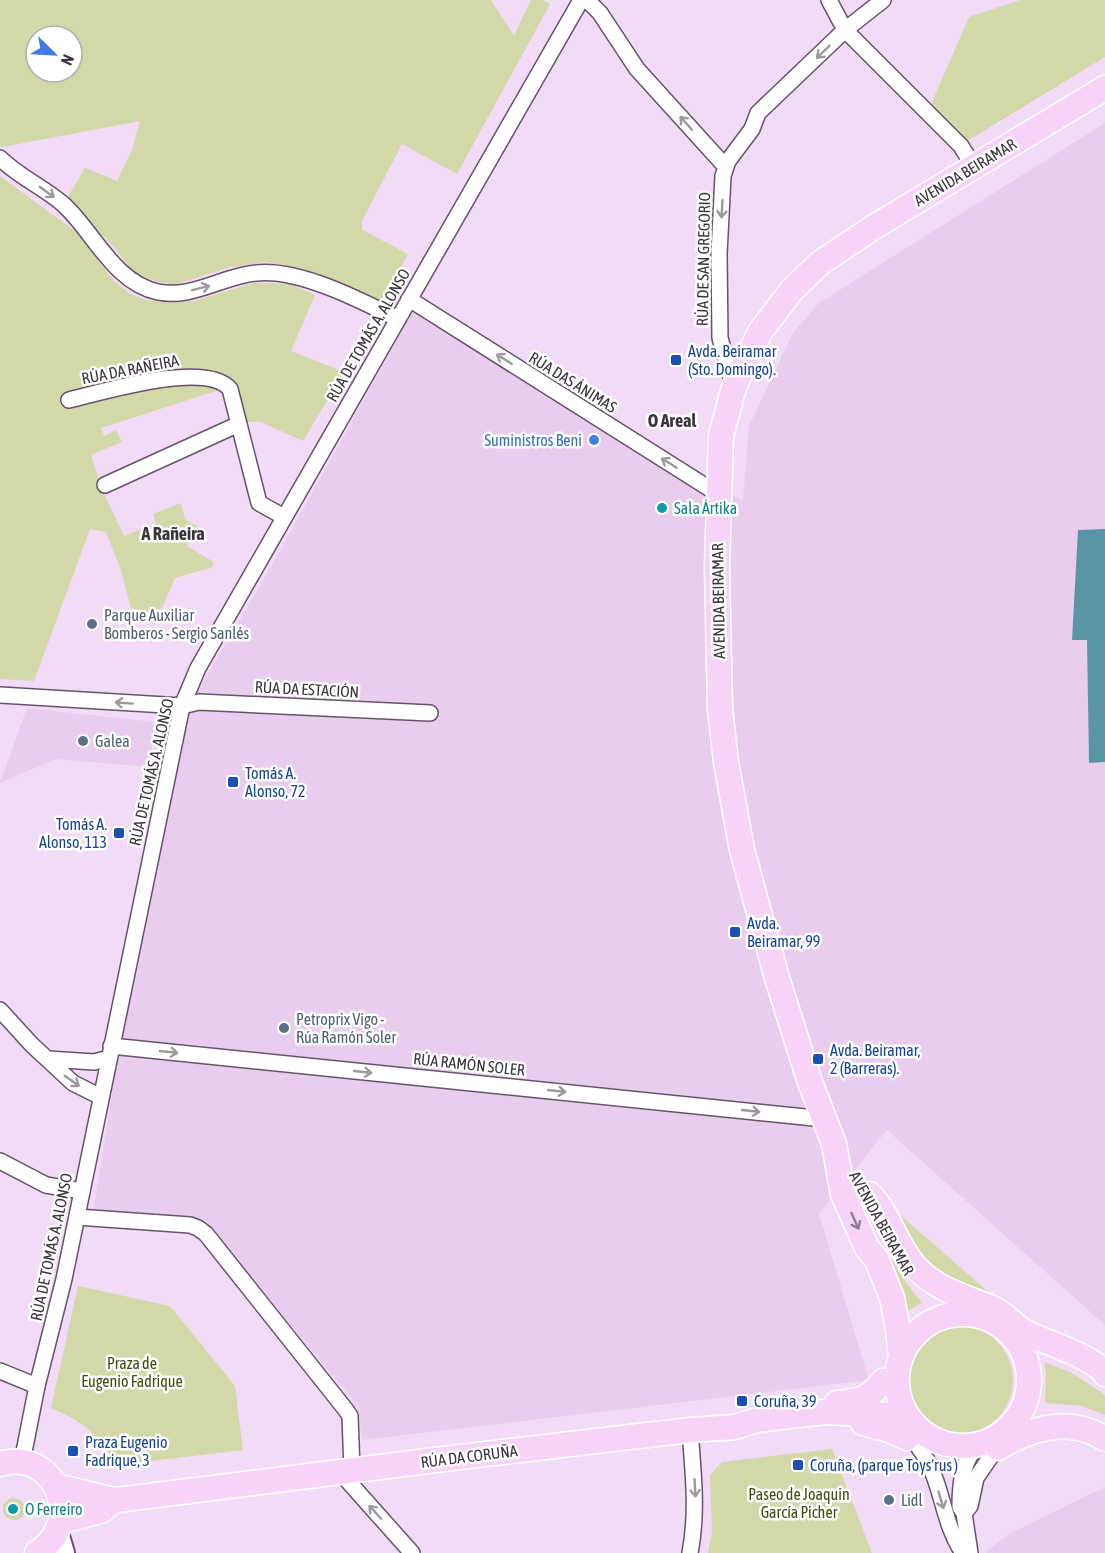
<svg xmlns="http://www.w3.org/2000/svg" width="1105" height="1553" viewBox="0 0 1105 1553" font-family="'Asap Condensed',sans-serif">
<rect width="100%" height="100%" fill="#f1dbf6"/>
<g fill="#e8cdee">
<polygon points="1105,123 1105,529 1079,530 1072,640 1087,639 1089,762 1105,762 1105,1325 887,1130 819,1214 869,1380 362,1440 358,1406 203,1219 93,1213 120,1044 190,704 268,572 421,297 702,477 743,501 749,426 793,333 819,303"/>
<polygon points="27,708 154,722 150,767 56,759 0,783"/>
<polygon points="1105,1487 1105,1553 985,1553 1007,1535"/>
</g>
<g fill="#d2d8a8" fill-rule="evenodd">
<path d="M0 0H491L514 36 531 0H542L550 4 457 174 402 144 362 221V230L408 254 381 303 348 287 297 267 264 262 230 267 174 285 153 280 133 272 113 246 67 198 85 168 117 181 132 150 140 121 2 147 0 145ZM36 36H72V72H36Z"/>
<polygon points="1020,0 1105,0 1105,57 964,143 929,109 969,17"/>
<polygon points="0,176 79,234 111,278 129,293 145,300 169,302 194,301 253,283 291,284 315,295 291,351 344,372 303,441 261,422 234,422 222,389 101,428 104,436 116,430 122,442 91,455 103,492 124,536 156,523 153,514 181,503 185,519 198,527 187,546 212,561 213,567 175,578 159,615 131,608 121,570 106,532 90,529 34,681 0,679"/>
<polygon points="884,1201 1000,1302 933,1276"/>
<polygon points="893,1260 907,1284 922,1303 905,1312 888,1262"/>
<path d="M78 1286 170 1306 235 1386 243 1450 116 1465C94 1431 89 1425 51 1408Z"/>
<circle cx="959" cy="1380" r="54"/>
<polygon points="1044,1362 1072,1373 1101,1392 1105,1396 1105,1415 1082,1406 1045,1403 1046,1374"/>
<polygon points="832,1449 872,1553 708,1553 712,1532 710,1475 722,1462"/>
<circle cx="14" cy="1509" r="11"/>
</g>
<polygon fill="#5995a5" points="1105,529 1105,762 1089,763 1087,640 1072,640 1078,530"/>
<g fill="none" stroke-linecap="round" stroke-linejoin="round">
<defs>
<g id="minor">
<polyline points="587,0 600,13 637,69 725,166"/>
<polyline points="829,0 845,30 961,146 974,167"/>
<path d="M0 158C18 176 43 187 63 204 94 232 113 282 158 292 192 299 223 276 256 273 298 268 360 300 398 319"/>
<polyline points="409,299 718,494"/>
<polyline points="734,387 720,338 719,254 723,176 728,161 752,129 758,113 845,30 883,0"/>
<path d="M69 400C103 392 206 360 230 389L259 503 284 517"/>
<polyline points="105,485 239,424"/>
<polyline points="0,695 182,706 199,702 430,713"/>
<polyline points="0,1010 32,1045 73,1083 101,1097"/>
<polyline points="111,1046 824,1119"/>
<polyline points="48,1059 94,1062 109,1058"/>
<polyline points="0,1161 46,1185 82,1191"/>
<polyline points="77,1217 190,1225 198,1228 206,1234 346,1410 350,1416 352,1470"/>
<polyline points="0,1371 37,1386"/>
<path d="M919 1448C943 1479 941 1521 963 1553"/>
<polyline points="22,1462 37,1386 64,1279 182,706 198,668 581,0"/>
<polyline points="339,1471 412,1553"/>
<polyline points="964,1513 970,1506 976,1478 996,1449"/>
<path d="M690 1553C698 1511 693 1472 690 1430"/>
<path d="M970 1553 964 1513 960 1507C960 1484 962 1458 981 1443"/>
</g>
<polyline id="secondary" points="57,1533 63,1553"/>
<g id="primary">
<path d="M869 1194C889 1213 895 1243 913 1264 934 1289 963 1296 992 1308 1005 1314 1013 1325 1025 1332 1042 1341 1097 1358 1105 1374"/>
<circle cx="963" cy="1380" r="66"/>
<polyline points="901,1357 898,1330 892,1298 877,1260 867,1248 843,1194 834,1144 810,1082 777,978 742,850 726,762 720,709 717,567 721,436 734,387 760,332 792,290 820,263 874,227 1105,88"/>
<path d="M837 1403C860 1401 868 1400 883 1381"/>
<polyline points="863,1423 889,1430 907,1438"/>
<path d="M998 1448C1031 1428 1070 1416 1105 1439"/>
<path d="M0 1464C55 1447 86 1522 37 1553"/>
<polyline points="56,1486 114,1500 125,1499 435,1460 690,1430 735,1427 757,1420 825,1412 891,1415 902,1417 912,1422"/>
<polyline points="62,1521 101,1511 114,1500"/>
</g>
</defs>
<use href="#minor" stroke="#66536b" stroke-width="18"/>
<use href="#secondary" stroke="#66536b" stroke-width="26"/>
<use href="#primary" stroke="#fff" stroke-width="27"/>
<use href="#minor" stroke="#fff" stroke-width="15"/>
<use href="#secondary" stroke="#fff" stroke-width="22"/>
<use href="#primary" stroke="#f7d3f7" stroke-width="24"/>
</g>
<defs><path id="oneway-shaft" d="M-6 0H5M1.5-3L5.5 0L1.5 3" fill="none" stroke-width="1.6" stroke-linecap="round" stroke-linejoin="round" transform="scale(1.5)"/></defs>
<g stroke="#9d999e">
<use href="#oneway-shaft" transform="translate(823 52) rotate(136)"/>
<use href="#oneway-shaft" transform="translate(686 123) rotate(-132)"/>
<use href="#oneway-shaft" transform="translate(47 192) rotate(36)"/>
<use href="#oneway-shaft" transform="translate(722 209) rotate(93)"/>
<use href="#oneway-shaft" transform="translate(201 288) rotate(-14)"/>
<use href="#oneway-shaft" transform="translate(504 359) rotate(-148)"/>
<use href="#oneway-shaft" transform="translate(669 463) rotate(-148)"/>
<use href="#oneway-shaft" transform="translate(124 703) rotate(-176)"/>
<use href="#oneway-shaft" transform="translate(169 1052) rotate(6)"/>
<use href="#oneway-shaft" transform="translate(363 1072) rotate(6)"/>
<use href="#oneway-shaft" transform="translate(72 1081) rotate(35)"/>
<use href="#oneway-shaft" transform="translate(557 1091) rotate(6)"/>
<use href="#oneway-shaft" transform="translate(751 1111) rotate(6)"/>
<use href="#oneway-shaft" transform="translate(695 1488) rotate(87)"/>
<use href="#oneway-shaft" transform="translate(941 1500) rotate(73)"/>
<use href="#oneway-shaft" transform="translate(375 1512) rotate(-132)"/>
</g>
<use stroke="#907b91" href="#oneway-shaft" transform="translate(855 1221) rotate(66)"/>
<g fill="#1a4fb4" stroke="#fff" stroke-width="2">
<rect x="670" y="354" width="12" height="12" rx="3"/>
<rect x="227" y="776" width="12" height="12" rx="3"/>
<rect x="113" y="827" width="12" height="12" rx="3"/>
<rect x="729" y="926" width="12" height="12" rx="3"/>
<rect x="812" y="1053" width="12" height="12" rx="3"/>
<rect x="736" y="1395" width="12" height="12" rx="3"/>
<rect x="67" y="1445" width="12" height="12" rx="3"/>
<rect x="792" y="1459" width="12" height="12" rx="3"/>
</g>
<circle fill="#3f7fe0" stroke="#fff" stroke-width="2" cx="594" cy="440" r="6"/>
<g fill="#0f9aa8" stroke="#fff" stroke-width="2">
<circle cx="662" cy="508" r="6"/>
<circle cx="13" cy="1509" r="6"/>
</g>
<g fill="#5c6f8a" stroke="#fff" stroke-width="2">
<circle cx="92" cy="624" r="6"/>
<circle cx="83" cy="741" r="6"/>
<circle cx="284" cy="1028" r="6"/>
<circle cx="889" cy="1500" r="6"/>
</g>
<g text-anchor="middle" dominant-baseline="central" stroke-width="5" stroke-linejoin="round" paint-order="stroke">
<g font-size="16" fill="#3b333d" stroke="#fff">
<text transform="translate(965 172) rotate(-31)">AVENIDA BEIRAMAR</text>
<text transform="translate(703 259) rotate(-89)">RÚA DE SAN GREGORIO</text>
<text transform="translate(368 335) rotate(-60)">RÚA DE TOMÁS A. ALONSO</text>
<text transform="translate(130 369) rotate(-11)">RÚA DA RAÑEIRA</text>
<text transform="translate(573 382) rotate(32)">RÚA DAS ÁNIMAS</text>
<text transform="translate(718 601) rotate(-91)">AVENIDA BEIRAMAR</text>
<text transform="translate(307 689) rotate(3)">RÚA DA ESTACIÓN</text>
<text transform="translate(151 772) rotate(-77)">RÚA DE TOMÁS A. ALONSO</text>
<text transform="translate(469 1064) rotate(6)">RÚA RAMÓN SOLER</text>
<text transform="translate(882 1223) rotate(61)">AVENIDA BEIRAMAR</text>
<text transform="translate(51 1247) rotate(-78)">RÚA DE TOMÁS A. ALONSO</text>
<text transform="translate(469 1456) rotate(-7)">RÚA DA CORUÑA</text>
</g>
<g font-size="16" fill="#164399" stroke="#fff" text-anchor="start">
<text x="688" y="351">Avda. Beiramar<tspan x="688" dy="18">(Sto. Domingo).</tspan></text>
<text x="245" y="773">Tomás A.<tspan x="245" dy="18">Alonso, 72</tspan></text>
<text x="107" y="824" text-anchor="end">Tomás A.<tspan x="107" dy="18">Alonso, 113</tspan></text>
<text x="747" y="923">Avda.<tspan x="747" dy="18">Beiramar, 99</tspan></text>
<text x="830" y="1050">Avda. Beiramar,<tspan x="830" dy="18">2 (Barreras).</tspan></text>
<text x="754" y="1401">Coruña, 39</text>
<text x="85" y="1442">Praza Eugenio<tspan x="85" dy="18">Fadrique, 3</tspan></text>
<text x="810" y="1465">Coruña, (parque Toys'rus )</text>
</g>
<g font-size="16" fill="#366cbe" stroke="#fff" text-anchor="end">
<text x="582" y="440">Suministros Beni</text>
</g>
<g font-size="16" fill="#0d838f" stroke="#fff" text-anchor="start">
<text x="674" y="508">Sala Ártika</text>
<text x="25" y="1509">O Ferreiro</text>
</g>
<g font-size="16" fill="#4e5e75" stroke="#fff" text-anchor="start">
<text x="104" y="615">Parque Auxiliar<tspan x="104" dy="18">Bomberos - Sergio Sanlés</tspan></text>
<text x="95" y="741">Galea</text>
<text x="296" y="1019">Petroprix Vigo -<tspan x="296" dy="18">Rúa Ramón Soler</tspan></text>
<text x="901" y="1500">Lidl</text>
</g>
<g font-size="16" fill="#464a12" stroke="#fff">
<text x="132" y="1363">Praza de<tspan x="132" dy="18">Eugenio Fadrique</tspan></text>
<text x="799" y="1494">Paseo de Joaquin<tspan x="799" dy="18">García Picher</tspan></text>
</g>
<g font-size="18" font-weight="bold" fill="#3b333d" stroke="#fff">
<text x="672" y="420">O Areal</text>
<text x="173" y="533">A Rañeira</text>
</g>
</g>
<g transform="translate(54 54) rotate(114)"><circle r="28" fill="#ffffff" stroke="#b1adb1" stroke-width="1.5"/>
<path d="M0-4.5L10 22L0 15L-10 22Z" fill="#4278e9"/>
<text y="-9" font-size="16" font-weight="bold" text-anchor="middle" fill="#3b333d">N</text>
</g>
</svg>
